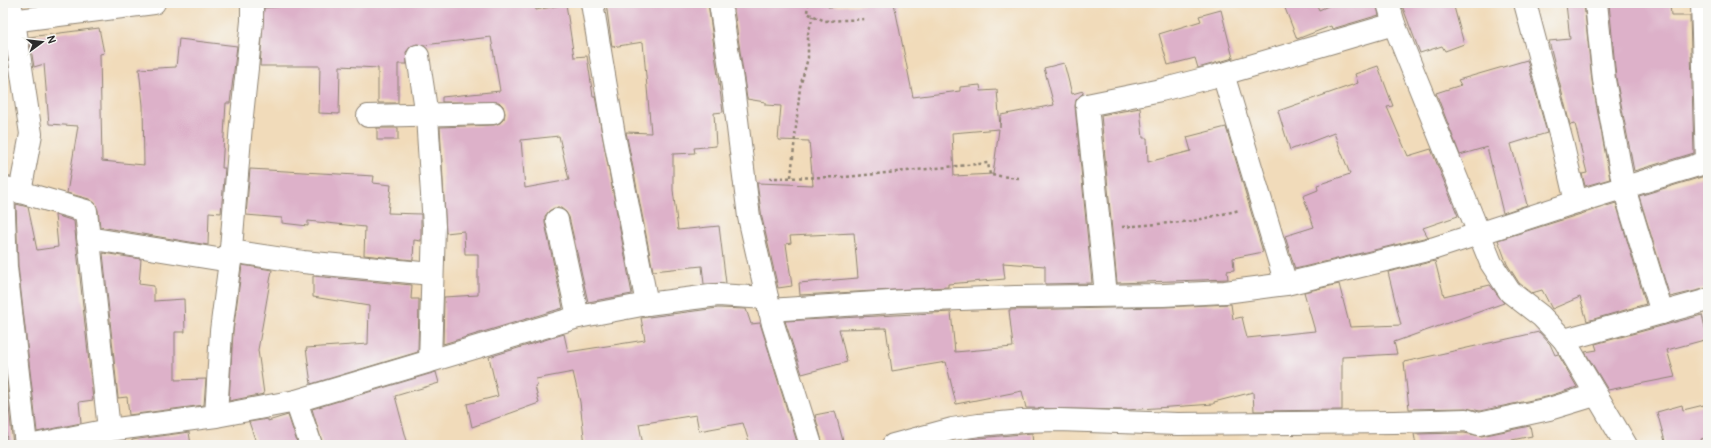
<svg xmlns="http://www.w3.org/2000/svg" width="1711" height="448" viewBox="0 0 1711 448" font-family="Pangolin,sans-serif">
<rect width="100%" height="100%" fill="#f6f6f2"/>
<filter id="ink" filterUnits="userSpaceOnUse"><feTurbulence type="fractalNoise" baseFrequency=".025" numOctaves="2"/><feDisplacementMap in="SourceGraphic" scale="8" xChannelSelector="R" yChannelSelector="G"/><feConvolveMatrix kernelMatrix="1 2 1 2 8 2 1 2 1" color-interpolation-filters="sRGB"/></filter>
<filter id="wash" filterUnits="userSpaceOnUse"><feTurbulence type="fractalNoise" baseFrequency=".012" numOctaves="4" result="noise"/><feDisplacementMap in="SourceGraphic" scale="16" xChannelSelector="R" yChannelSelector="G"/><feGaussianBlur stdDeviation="0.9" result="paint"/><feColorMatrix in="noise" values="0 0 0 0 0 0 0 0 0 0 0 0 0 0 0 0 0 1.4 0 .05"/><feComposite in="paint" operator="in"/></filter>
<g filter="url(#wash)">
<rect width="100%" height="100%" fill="#f1dbba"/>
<g id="blocks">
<g fill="#ddb1c9" fill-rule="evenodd">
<path d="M339 3H535L536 10 566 4 574 57 587 56 593 96H595L632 294 588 302 569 217 566 212 561 208H554L549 211 545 216V223L563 308 443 344 444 297 478 295V254H465L464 231 446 233 440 127 494 125 500 123 504 119 505 113 503 106 499 102H442V97L500 91 491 37 424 45 417 44 411 46 406 52 407 64H398V103H378V68L340 66 339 114 319 113 320 66H260L264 8 297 5V8ZM559 136 569 180 525 188 521 140Z"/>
<polygon points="606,3 708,3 723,112 714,113 716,146 694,148 695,153 673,154 673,190 678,230 719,226 726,283 704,284 702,266 653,271 626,132 651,133 643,42 612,47"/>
<path d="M733 3H829L828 7 894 3 913 97 960 91V87L980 85 981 91 997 90 1000 127 1001 115 1054 105 1044 68 1064 63 1072 94 1083 91V93L1076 100 1075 106 1092 283 1045 284V266L1003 263 1005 279 948 284V287L800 295 799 283 858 278 854 233 790 236 791 243 786 244 792 286 778 288 762 218 757 183 813 185 809 141 778 140 781 106 765 105V102L747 99ZM999 129 993 174 954 176 952 133Z"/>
<polygon points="1283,3 1316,3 1319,10 1335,3 1376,3 1379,15 1332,29 1331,26 1297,39"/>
<polygon points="1401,3 1453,3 1464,44 1445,51 1442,46 1420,53"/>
<polygon points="1580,3 1584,3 1592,81 1610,179 1585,186 1582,174 1587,173 1575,124 1570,125 1549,41 1570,39 1566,4"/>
<polygon points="1609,3 1670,3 1671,16 1690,16 1694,153 1634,171 1616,78"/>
<polygon points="1221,10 1233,58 1198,68 1195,58 1168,65 1159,34 1201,21 1199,16"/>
<polygon points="99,28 104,53 100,54 102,161 144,165 143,105 139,69 176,67 179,39 237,46 230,103 226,103 222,168 225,168 221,213 209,212 208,245 100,227 98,210 95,203 89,199 67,193 78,126 49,124 44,64 34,67 29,37"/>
<polygon points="5,42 9,73 3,74 3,43"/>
<polygon points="1527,60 1547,133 1511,144 1527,205 1503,213 1487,147 1460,155 1436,93 1461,85 1458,80"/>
<polygon points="1378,66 1393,106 1387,107 1408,156 1431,149 1458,216 1423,228 1428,237 1295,269 1285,236 1314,227 1303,196 1318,190 1317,185 1350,174 1334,133 1290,150 1278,111 1358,83 1355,74"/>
<polygon points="1140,108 1143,138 1147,138 1148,162 1191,151 1187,137 1226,127 1263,252 1233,258 1234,270 1227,271 1228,279 1117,283 1101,115"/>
<rect x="377" y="128" width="21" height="12"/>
<polygon points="250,169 374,176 373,183 391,185 388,213 421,214 421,241 414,240 413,260 364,255 365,227 308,221 308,226 282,223 282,218 246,215"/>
<polygon points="1708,175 1708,288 1670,297 1639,196"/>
<polygon points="1616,203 1646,304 1587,321 1580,297 1552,309 1542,290 1532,293 1519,283 1507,264 1498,240"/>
<polygon points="16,204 28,207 37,250 58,247 55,215 74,221 93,400 79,402 81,423 37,432 18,266"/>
<polygon points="103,253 141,259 139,284 154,286 154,301 184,299 185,332 175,332 175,380 206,379 204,405 129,415 127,397 118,398"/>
<polygon points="1435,261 1444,296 1490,285 1504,303 1394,342 1397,354 1342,357 1342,410 1254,411 1253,392 1214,402 1214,404 1126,410 1026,408 1022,391 956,404 946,362 892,371 886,328 839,329 847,362 802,374 785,321 951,312 955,352 1013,347 1009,310 1164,307 1231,304 1233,319 1242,317 1247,338 1315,331 1304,292 1339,284 1350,327 1401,325 1388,272"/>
<polygon points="242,265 272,270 258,350 264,394 229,401 233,332"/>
<polygon points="313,276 412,285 411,299 419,299 418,352 311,384 306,348 368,344 369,306 313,297"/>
<polygon points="718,308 746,309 751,324 760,323 798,445 750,445 743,423 699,431 696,415 639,424 643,445 585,445 580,402 573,372 536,379 537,385 535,386 539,403 472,427 467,404 498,396 489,357 564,334 568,352 645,340 641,318"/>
<polygon points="1702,315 1708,339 1667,350 1675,377 1608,390 1585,352 1597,350 1595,344"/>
<polygon points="1539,332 1550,344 1555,355 1558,354 1577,387 1546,397 1480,411 1466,408 1409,409 1404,362"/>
<polygon points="3,352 13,445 7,445 6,425 3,426"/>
<polygon points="436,372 439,383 395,396 408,445 323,445 312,409"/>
<polygon points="1708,404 1708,437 1701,439 1703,445 1666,445 1657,412 1682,405 1683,410"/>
<polygon points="835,411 844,445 823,445 815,415"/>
<polygon points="288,415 298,445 257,445 249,422 268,419 268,421"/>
<polygon points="1530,426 1532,436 1487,445 1416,445 1414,434 1464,433 1481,436"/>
<polygon points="189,432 191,445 132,445 132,440"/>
<polygon points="1032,433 1033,445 970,445 969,439"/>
</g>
</g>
</g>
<g filter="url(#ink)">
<use href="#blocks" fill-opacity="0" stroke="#8e8372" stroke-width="1"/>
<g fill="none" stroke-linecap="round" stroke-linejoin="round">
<defs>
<g id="minor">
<polyline points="10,3 14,21 31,134 20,192"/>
<polyline points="592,3 614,135 647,304"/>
<polyline points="720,3 733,87 749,217 773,324 811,445"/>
<polyline points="1388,3 1394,24 1491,263 1510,292 1541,316 1564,340 1626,445"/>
<polyline points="1525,3 1562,142 1576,202"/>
<polyline points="1596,3 1604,80 1624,188 1662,313"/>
<polyline points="1702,3 1707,162"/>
<polyline points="3,22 154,3"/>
<polyline points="418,56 427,116 434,226 430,361"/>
<polyline points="1223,74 1286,284"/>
<polyline points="368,116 493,113"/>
<polyline points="3,187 86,211 109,430"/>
<polyline points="3,187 6,267 26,445"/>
<polyline points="557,220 578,317"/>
<polyline points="88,238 230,261"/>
<polyline points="230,251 303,262 432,274"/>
<polyline points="1106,295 1087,105 1161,90 1223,74 1394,24"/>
<polyline points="769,310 906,301 1015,297 1163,295 1225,292 1286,284 1435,248 1576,202 1708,162"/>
<polyline points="1564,340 1708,300"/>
<polyline points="296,401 311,445"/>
<polyline points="216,416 221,331 230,261 241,125 252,21 252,3"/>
<polyline points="34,445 109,430 216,416 296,401 578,317 647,304 718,295 767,298"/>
<polyline points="893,445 952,429 979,425 1023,421 1058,420 1178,424 1395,422 1466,420 1479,424 1549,409 1595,395"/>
</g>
</defs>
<use href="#minor" stroke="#8e8372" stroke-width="24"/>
<g stroke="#8e8372" stroke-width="2.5" stroke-dasharray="3 3" stroke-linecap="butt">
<polyline points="808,3 807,13 825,21 866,19"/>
<polyline points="791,177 800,87 808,58 808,34 813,16"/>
<polyline points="769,178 845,177 988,163 990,175 1019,178"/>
<polyline points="1122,227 1193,221 1240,210"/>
</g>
<use href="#minor" stroke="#fff" stroke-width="22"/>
</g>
</g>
<rect width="1711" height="448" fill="none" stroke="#f6f6f2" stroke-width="16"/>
<g transform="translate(42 42) rotate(75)" stroke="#f6f6f2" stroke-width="3" paint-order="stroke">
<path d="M0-3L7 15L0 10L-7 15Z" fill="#2b2b2b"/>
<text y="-6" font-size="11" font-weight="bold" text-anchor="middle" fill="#2b2b2b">N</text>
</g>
</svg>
